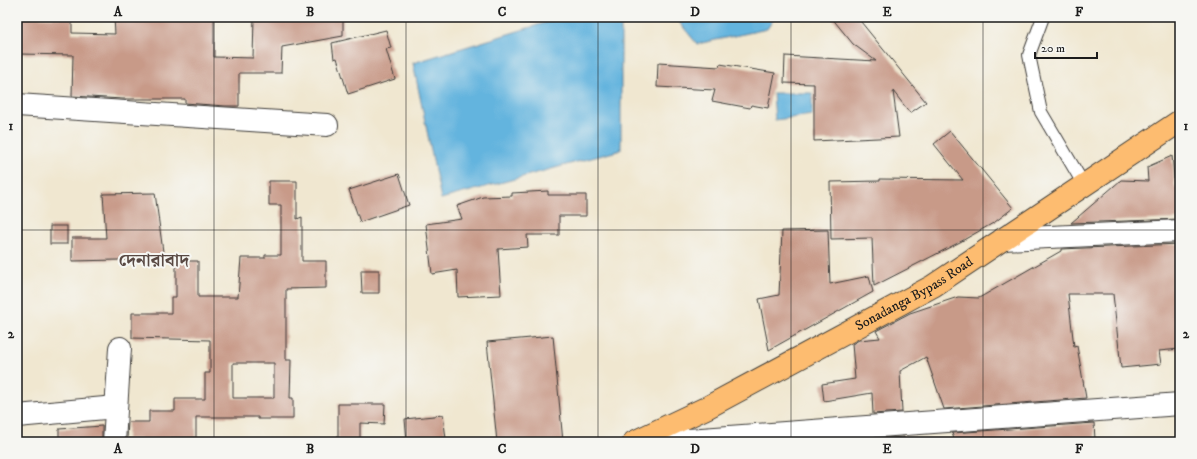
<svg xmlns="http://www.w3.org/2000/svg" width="1197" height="459" viewBox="0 0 1197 459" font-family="'IM FELL DW Pica','Noto Serif Bengali',serif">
<rect width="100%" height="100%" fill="#f6f6f2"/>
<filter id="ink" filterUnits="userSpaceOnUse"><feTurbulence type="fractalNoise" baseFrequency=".025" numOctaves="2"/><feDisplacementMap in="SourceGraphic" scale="8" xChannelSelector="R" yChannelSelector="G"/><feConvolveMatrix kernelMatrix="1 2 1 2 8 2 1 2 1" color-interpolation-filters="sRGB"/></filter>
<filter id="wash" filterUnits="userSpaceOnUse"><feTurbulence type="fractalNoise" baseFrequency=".012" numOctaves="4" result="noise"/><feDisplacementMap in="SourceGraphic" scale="16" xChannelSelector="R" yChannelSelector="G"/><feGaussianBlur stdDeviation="0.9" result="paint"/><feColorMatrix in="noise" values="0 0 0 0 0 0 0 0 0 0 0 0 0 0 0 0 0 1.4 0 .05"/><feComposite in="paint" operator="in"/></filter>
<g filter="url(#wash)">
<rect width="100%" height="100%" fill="#f0e7d0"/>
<g fill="#63b4de" stroke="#40687d">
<polygon points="564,17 621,17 621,150 441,199 413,63"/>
<polygon points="675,17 775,17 767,29 697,44"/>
<polygon points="773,93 812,93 812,115 775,120"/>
</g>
<g id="blocks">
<g fill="#c89a88" fill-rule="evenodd">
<polygon points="20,17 72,18 72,33 115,34 114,17 214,17 214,57 253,58 254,17 343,17 343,36 282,47 281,73 239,73 239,106 225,106 185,103 185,99 123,99 72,96 73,55 19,54"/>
<polygon points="831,17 857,17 926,102 910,113 893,91 899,137 814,141 814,84 784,83 785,56 876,61 853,44"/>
<polygon points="386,30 391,48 386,49 395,79 348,94 337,58 334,59 332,43"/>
<polygon points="658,63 719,67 720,64 775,73 768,108 751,105 750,108 712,101 715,90 657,87"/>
<polygon points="950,131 1013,208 995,222 960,242 874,286 872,238 831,239 830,182 880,181 880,179 963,180 934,144"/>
<polygon points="1172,156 1175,187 1180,186 1180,219 1071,223 1121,180 1148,181 1147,167"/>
<polygon points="399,174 409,205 360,222 349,190"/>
<path d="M269 181H297V219L302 217V261H326V288L286 289V360H291L290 398H293V419H258V417H196V438H171V440L127 439 128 422H149V411H175V399H205V373H210V340L132 338V313H171V297H176V261H198V297H238L241 258H265V255H281V205H269ZM233 363H274V398H233Z"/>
<polygon points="548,191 548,195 586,195 586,216 559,216 559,235 527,235 528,247 498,249 501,295 458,297 457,270 432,274 426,224 462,219 457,206 483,197 512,196 512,193"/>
<polygon points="155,193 164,259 72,261 72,238 106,238 103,194"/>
<rect x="50" y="226" width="17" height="18"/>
<polygon points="828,230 830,284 869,276 873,292 769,350 759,299 779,295 782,231"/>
<polygon points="1180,244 1180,349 1159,351 1161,364 1121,368 1113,294 1068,294 1074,347 1077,346 1086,398 944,409 926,357 900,371 902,412 873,414 872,393 824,401 822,384 855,379 852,344 859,340 880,338 876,331 910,313 958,297 979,298 1061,251 1061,249"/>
<polygon points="361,270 379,270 379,293 362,293"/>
<polygon points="553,336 563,442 497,442 487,342"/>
<polygon points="338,404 385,404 384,424 360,423 360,442 338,442"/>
<polygon points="443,415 446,439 407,442 405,419"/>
<polygon points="1094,423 1095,440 955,442 952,433"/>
<polygon points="102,426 102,442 59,442 59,429"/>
<polygon points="904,437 904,442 875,442 875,439"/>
</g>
</g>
</g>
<g filter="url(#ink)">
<use href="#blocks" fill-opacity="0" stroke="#3c3a37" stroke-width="1"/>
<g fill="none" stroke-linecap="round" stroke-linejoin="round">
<defs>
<polyline id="lane" points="1043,17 1029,55 1041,112 1084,185"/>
<g id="street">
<polyline points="17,105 327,125"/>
<polyline points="1003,239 1180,231"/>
<polyline points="17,416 116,407"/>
<polyline points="114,442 120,348"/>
<polyline points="661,442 1180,404"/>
</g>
<g id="primary">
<path id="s1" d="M634 442 708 407 933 286 1180 121"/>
</g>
</defs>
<use href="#lane" stroke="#3c3a37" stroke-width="14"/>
<use href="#street" stroke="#3c3a37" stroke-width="24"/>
<use href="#primary" stroke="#3c3a37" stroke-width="24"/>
<use href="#lane" stroke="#fff" stroke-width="12"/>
<use href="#street" stroke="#fff" stroke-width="22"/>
<use href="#primary" stroke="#fdbc6f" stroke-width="22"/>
</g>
</g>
<path fill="none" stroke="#1c1c1c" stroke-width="1" stroke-opacity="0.55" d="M214 17V442M406 17V442M598 17V442M791 17V442M983 17V442M17 230H1180"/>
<g text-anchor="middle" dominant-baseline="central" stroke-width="4" stroke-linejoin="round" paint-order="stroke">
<g font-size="14" fill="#1c1c1c" stroke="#f6f6f2">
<text stroke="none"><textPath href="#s1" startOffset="317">Sonadanga Bypass Road</textPath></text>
</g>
<g font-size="18" font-weight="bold" fill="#584842" stroke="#f6f6f2">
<text x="154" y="261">দেনারাবাদ</text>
</g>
</g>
<rect width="1197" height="459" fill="none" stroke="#f6f6f2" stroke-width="44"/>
<path d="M1035 52v6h62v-6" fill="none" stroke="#1c1c1c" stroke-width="2"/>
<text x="1041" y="52" font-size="12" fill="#1c1c1c" stroke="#f6f6f2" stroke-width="3" paint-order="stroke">20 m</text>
<rect x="22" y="22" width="1153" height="415" fill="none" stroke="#1c1c1c" stroke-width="1.5"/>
<g font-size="13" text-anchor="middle" font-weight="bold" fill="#1c1c1c">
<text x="118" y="16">A</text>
<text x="310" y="16">B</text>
<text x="502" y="16">C</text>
<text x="695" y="16">D</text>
<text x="887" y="16">E</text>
<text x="1079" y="16">F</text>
<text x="11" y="130">1</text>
<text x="1186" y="130">1</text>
<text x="11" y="338">2</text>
<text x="1186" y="338">2</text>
<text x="118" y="453">A</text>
<text x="310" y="453">B</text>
<text x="502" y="453">C</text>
<text x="695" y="453">D</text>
<text x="887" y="453">E</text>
<text x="1079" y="453">F</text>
</g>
</svg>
